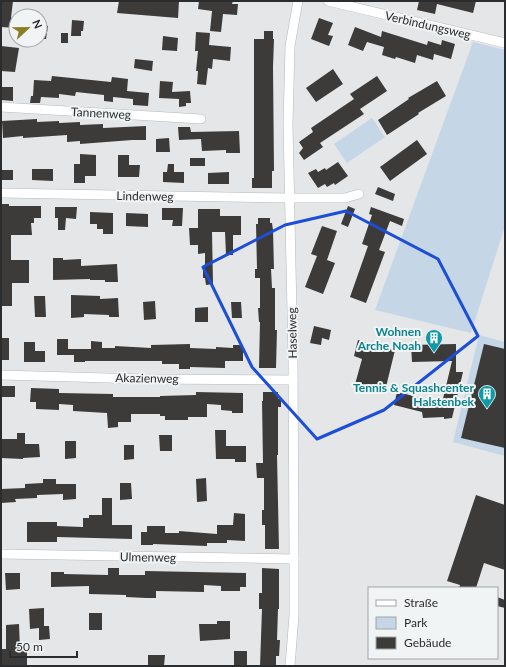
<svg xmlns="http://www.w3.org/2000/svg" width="506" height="667" viewBox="0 0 506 667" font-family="Lato,sans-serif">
<rect width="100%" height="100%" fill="#e4e6e8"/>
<g fill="#c5d7e6">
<polygon points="473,42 505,50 505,226 471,333 375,310"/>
<polygon points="372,118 385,137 347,163 334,144"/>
<polygon points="479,335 505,342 505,456 453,442"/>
</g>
<g fill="#3d3b3a">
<polygon points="1,1 13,1 11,18 16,19 16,28 1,27"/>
<polygon points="119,1 179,1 178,18 117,13"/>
<polygon points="199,1 233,1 232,4 238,4 237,15 223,14 221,32 210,31 212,11 198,9"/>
<polygon points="419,1 476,1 473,13 437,4 435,14 417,10"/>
<polygon points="319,18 333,23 328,35 333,36 329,46 311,39"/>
<polygon points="72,20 84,21 83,31 81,31 81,36 71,36"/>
<polygon points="40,25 48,26 46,39 40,39"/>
<polygon points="355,27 381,37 382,31 427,45 428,41 441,45 442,40 455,44 451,59 434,54 433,60 417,55 415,63 396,57 395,59 382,55 384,47 367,42 363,51 348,45"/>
<polygon points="264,31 273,31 273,39 274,39 273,67 274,171 272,171 272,188 252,188 252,178 254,178 254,39 264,39"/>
<polygon points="196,32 210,33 209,45 231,47 230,61 213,59 212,69 208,68 206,85 197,84 198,71 196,71 198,51 195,51"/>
<rect x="61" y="33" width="7" height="10"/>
<polygon points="163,36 178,38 177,51 162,50"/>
<polygon points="1,46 19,48 15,72 1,71"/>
<polygon points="135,59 153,61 152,71 134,68"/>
<polygon points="333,69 343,84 316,102 306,88"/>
<polygon points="52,76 111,82 112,77 128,79 127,91 149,93 148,106 133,105 133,99 113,97 113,102 104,101 104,95 76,92 75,96 59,94 59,98 41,97 40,103 30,103 31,96 33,96 34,80 51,81"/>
<polygon points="377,76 387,91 360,109 364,114 320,143 323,147 304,160 299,153 303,148 299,142 313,132 311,128 354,99 350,94"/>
<polygon points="160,81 173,82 172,92 190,91 191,103 186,103 186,106 179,107 179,99 159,98"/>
<polygon points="437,81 446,96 418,113 419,114 387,135 378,120 409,99 408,98"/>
<polygon points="1,87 13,87 13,101 1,100"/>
<polygon points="37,119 37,122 59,121 59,123 80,122 80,125 103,124 103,128 146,126 146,140 132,140 80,144 80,141 67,142 67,135 23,138 23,136 3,138 2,121"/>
<polygon points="178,127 190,127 191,132 239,131 240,153 226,153 226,150 202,151 201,139 179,140"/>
<polygon points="169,138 170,152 156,152 156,139"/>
<polygon points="417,140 427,154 390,181 380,167"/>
<polygon points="80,154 96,155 96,176 85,176 85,183 74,183 74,164 80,164"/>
<polygon points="118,155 129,155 129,165 140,165 139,177 118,177"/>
<rect x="190" y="158" width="15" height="8"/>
<polygon points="338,162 348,176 335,185 334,183 327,187 325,184 318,188 308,173 316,169 318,172 325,168 326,170"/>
<polygon points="168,164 174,164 174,172 184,172 184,183 163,182 163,172 167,172"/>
<polygon points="32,169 53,169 53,181 32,180"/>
<rect x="1" y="170" width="12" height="10"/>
<polygon points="229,172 229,184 208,184 208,173"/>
<polygon points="378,187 395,194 393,201 375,194"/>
<polygon points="1,204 9,204 9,206 41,206 41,218 34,218 34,223 31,223 32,235 11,235 11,260 29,260 29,283 12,283 12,306 1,306"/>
<polygon points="348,206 355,209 348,227 341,224"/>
<polygon points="55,207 77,207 76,219 66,218 65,230 58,230 58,218 55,218"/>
<polygon points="371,207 404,219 402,226 390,221 379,250 385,252 366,303 350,297 368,246 362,244 372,215 369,214"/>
<polygon points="162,208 183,208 182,226 172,226 173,220 162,220"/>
<polygon points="198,209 220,209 220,216 241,216 241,235 233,235 233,255 226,255 225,232 212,232 213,284 206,285 205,278 203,278 203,270 205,270 205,253 198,254 198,245 190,245 189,228 198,228"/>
<polygon points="90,212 113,213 113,234 103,234 103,229 97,229 97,224 90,224"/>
<polygon points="126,213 148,214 148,227 126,226"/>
<polygon points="258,218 270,218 270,223 272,223 273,230 274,269 271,269 272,288 275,288 275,330 277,330 276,368 259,368 260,322 259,322 258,308 260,308 260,278 255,278 255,269 257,269 256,224 258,224"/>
<polygon points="322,226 337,231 327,260 335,263 323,294 305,287 317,256 311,254"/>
<polygon points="53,258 63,258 63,260 81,259 81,266 117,264 118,282 105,282 105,280 90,280 90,279 53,280"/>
<polygon points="71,295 100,296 100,299 118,298 119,317 109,317 109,315 84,314 84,317 71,318"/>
<polygon points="34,296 45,296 46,317 35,317"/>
<polygon points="155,301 156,319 144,320 143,302"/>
<polygon points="231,302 241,302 242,318 232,318"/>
<polygon points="208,307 208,322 195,322 195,308"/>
<polygon points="314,326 331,330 329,340 322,338 321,345 310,343"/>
<rect x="1" y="338" width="8" height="22"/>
<polygon points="57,339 68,339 68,349 91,349 91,341 102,342 102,348 115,348 115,346 151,348 151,345 190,344 190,348 216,349 216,347 233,348 233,345 243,345 243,361 225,361 225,368 190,367 190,369 179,369 179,364 162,364 162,361 85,361 85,362 74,362 74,355 57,355"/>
<polygon points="358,340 395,350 385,391 374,388 373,393 354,388 362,359 354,356"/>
<polygon points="24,342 35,342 35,351 45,351 45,362 24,362"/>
<polygon points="456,344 456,372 463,372 452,418 444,419 444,417 423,418 422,412 394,405 397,392 442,403 452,361 412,362 411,345"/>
<polygon points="484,344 505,349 505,448 461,438"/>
<rect x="1" y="386" width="14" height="11"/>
<polygon points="31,388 59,389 59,393 113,394 113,397 160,397 160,396 196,395 196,392 243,393 243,413 232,413 232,411 221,410 221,405 207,404 207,417 188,417 188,420 165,420 165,416 160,416 160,414 131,414 131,422 118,422 118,427 108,428 107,413 73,411 73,405 59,404 59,410 36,409 36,402 30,402"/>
<polygon points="263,392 278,392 278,399 281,399 281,407 278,407 278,455 277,455 279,549 265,549 265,525 262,525 262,510 264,510 264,478 257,478 256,463 263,463 262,401 263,401"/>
<polygon points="215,430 226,430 226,446 246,446 246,462 235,462 235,459 216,459"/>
<polygon points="17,433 25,433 25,444 39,444 40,457 23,458 23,459 1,458 1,439 17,439"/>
<polygon points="159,435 172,435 172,451 160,451"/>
<polygon points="65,441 76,441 76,458 65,459"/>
<polygon points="124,445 134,445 134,459 124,460"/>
<polygon points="206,478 207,501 197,502 196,479"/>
<polygon points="43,479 56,479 56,484 76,484 76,499 63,500 63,494 37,495 37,498 15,499 16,502 1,503 1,489 25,488 25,484 43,483"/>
<polygon points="120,483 131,483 132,499 120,500"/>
<polygon points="476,495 505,505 505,570 484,563 476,588 459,588 460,585 447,581"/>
<polygon points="102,498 112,498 112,525 132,525 132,539 57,537 57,542 27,542 27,522 57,522 57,526 83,527 83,518 89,518 89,515 102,515"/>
<polygon points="234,513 245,514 245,541 227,540 227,543 207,543 207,546 153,544 153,545 141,545 141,532 147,532 147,526 165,526 165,533 179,533 179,531 217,534 217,525 233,525"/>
<polygon points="108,568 119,568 119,575 145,575 145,571 246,573 246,587 240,587 240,591 221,591 221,586 204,585 204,592 156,591 156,598 146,598 126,597 126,595 89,594 89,586 51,587 51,572 64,572 64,574 108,575"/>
<polygon points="262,568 279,569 279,609 278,609 277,640 280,640 279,656 276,656 276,666 260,666 262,609 259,609 259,593 262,593"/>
<polygon points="5,573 20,573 20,589 6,590"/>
<polygon points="497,597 505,600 505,608 497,606"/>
<polygon points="44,608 44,626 49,626 50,639 39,640 39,628 30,629 29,609"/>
<rect x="89" y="613" width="13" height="17"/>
<polygon points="217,621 230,621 230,639 200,641 199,624 217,624"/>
<polygon points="19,624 20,650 27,650 27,666 1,666 1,649 6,649 6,625"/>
<rect x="234" y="651" width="13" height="15"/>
<polygon points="148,655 165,655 164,666 148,666"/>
</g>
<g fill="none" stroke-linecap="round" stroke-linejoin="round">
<defs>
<g id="minor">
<polyline points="328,1 505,43"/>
<polyline points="1,107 201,119"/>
<polyline points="1,193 289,198 345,198 359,194"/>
<polyline points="1,375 144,379 293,380"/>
<polyline points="1,554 294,559"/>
<polyline points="290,666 294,615 294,559 293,360 288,124 290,46 298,1"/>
</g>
</defs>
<use href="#minor" stroke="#b7b9ba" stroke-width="10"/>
<use href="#minor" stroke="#fff" stroke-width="9"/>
</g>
<path fill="none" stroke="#1d4ed8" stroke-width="3" stroke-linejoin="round" d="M346 211 438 259 478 336 384 410 317 439 252 367 203 267 285 225Z"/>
<defs>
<symbol id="building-pin" viewBox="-11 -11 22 30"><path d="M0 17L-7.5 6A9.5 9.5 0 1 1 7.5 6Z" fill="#0f9aa8" stroke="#f1f4f5"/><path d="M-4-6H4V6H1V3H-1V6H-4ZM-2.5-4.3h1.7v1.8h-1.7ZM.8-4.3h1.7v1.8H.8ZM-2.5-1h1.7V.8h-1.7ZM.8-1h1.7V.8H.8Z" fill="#fff"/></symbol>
</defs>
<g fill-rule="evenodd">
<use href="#building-pin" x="424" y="328" width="20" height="27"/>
<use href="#building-pin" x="477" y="384" width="20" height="27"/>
</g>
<g text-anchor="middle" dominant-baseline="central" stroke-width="4" stroke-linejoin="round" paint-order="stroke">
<g font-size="12" fill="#2b2c2d" stroke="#f1f4f5">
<text transform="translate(428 25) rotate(13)">Verbindungsweg</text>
<text transform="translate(101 113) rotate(3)">Tannenweg</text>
<text transform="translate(145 196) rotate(1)">Lindenweg</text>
<text transform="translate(292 333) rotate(-91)">Haselweg</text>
<text transform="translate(147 378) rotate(1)">Akazienweg</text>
<text transform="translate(148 557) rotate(1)">Ulmenweg</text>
</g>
<g font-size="12" font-weight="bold" fill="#0d838f" stroke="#f1f4f5" text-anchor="end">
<text x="421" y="331">Wohnen<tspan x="421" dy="14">Arche Noah</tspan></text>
<text x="474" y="387">Tennis &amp; Squashcenter<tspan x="474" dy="14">Halstenbek</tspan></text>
</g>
</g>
<rect width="506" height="667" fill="none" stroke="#2b2c2d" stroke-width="4"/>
<rect x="368" y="587" width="130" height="72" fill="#f1f4f5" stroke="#a2a4a5"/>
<rect x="376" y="600" width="20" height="6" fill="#ffffff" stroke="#a2a4a5"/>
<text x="404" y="607" font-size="12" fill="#2b2c2d">Straße</text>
<rect x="376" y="617" width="20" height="12" fill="#c5d7e6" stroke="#a2a4a5"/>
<text x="404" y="627" font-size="12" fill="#2b2c2d">Park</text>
<rect x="376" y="637" width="20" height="12" fill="#3d3b3a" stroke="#a2a4a5"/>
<text x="404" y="647" font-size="12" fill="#2b2c2d">Gebäude</text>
<g transform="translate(28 28) rotate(68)"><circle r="19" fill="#f1f4f5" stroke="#a2a4a5"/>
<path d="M0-3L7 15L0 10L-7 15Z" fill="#8b7e25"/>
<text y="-6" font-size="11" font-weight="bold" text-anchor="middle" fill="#2b2c2d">N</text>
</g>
<path d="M10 651v6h67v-6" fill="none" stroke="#2b2c2d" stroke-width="2"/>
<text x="16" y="651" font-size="12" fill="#2b2c2d" stroke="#f1f4f5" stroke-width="3" paint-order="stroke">50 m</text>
</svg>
